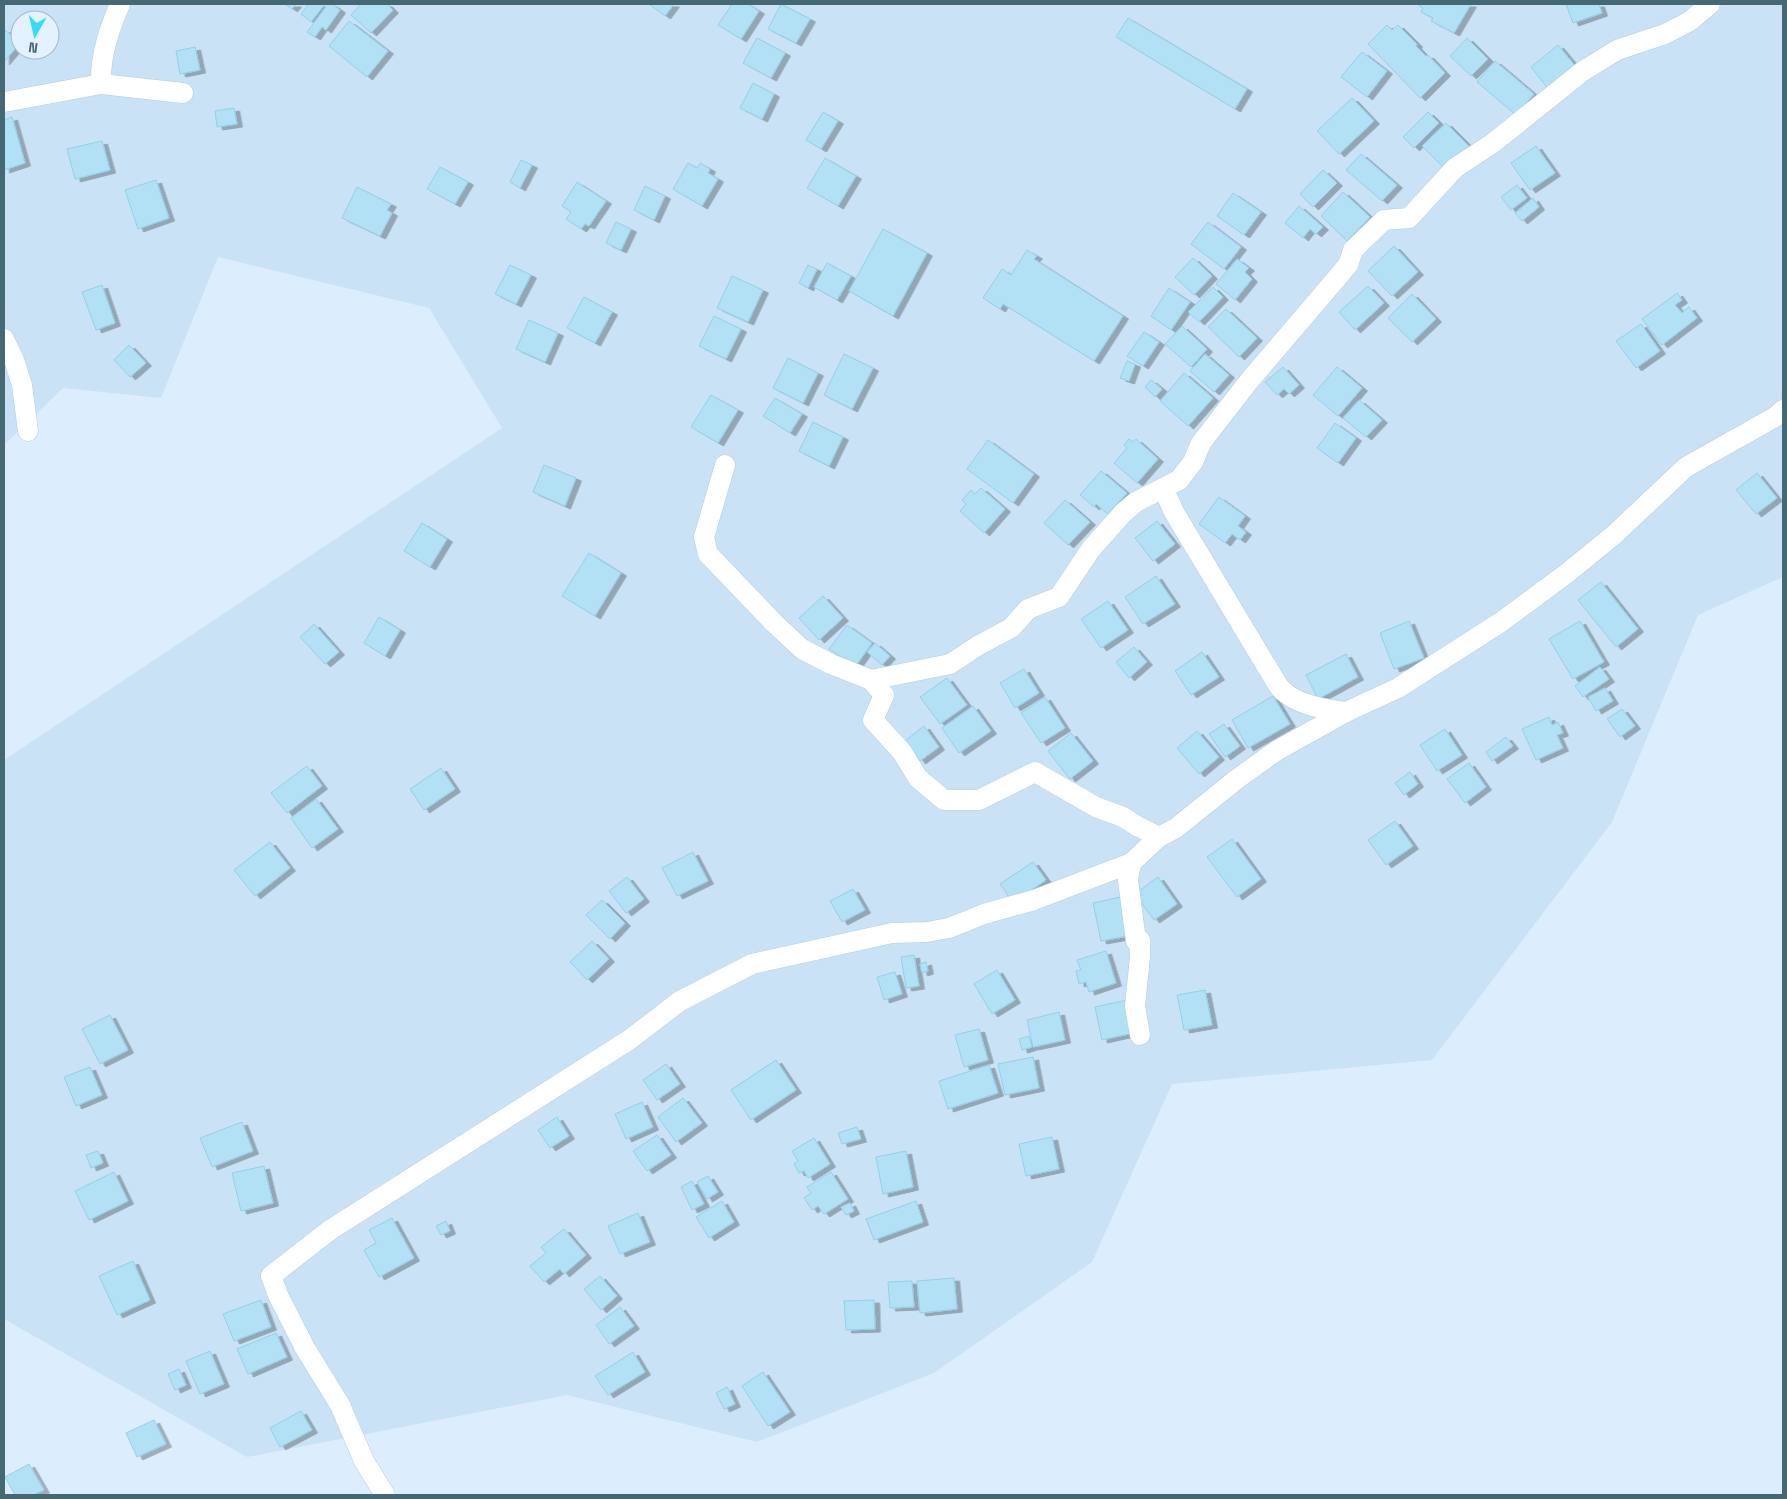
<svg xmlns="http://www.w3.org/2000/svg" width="1787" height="1499" viewBox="0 0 1787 1499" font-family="'Space Grotesk',sans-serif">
<defs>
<filter id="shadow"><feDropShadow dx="5.5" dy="3" stdDeviation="0" flood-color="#0004"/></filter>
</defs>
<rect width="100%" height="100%" fill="#dcedfe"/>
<path fill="#cae2f6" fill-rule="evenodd" d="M4 4H1783V577L1698 615 1612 822 1432 1060 1172 1084 1092 1262 934 1373 757 1442 567 1395 247 1457 4 1319V760L502 428 429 308 218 257 161 398 63 388 4 445ZM20 20H50V50H20Z"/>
<g fill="#b2e1f5" stroke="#91d0e9" filter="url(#shadow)">
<polygon points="285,4 296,4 292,9"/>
<polygon points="309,4 325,4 311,22 301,14"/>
<polygon points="328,4 332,4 340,10 326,30 322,27 315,37 307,32"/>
<polygon points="361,4 387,4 393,10 371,33 351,15"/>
<polygon points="649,4 674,4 665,16"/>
<polygon points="732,4 748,4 759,11 741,39 718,25"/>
<polygon points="781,4 810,19 796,43 768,29"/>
<polygon points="1421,4 1471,4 1454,33 1431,21 1433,18 1421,12 1423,8 1419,6"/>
<polygon points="1566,4 1599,4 1602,13 1573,23"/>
<polygon points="1128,18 1247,89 1235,109 1116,37"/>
<polygon points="349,21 388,51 367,77 329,46"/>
<polygon points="1387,25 1392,30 1398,25 1417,44 1416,46 1426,56 1428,55 1445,73 1420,98 1368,44"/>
<polygon points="4,29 20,43 4,62"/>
<polygon points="757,38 785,53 771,78 743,63"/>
<polygon points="1467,38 1488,59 1471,76 1450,56"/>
<polygon points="1558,45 1577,68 1549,90 1531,67"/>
<polygon points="195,47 200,70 180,74 176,51"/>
<polygon points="1362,52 1387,71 1367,97 1341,77"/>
<polygon points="1495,61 1534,94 1516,115 1477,82"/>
<polygon points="753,83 774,94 762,119 740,108"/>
<polygon points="1352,98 1374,121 1339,154 1317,131"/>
<polygon points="234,108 237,124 217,127 215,111"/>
<polygon points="823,112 838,121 821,149 806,140"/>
<polygon points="1428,112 1439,123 1414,148 1403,137"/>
<polygon points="12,117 25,163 4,170 4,120"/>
<polygon points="1446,123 1469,146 1445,169 1422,146"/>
<polygon points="102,141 110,170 75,179 67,149"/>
<polygon points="1536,146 1555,173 1530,190 1511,163"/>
<polygon points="1361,154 1397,185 1382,201 1346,170"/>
<polygon points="825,158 856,176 838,206 807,188"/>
<polygon points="521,160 532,165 520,188 510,182"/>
<polygon points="688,163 697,168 700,163 710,169 708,173 718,179 702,206 673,189"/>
<polygon points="440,167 468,182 455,204 427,189"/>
<polygon points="1323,170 1337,183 1313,207 1300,194"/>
<polygon points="156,180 169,218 138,229 125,190"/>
<polygon points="577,182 606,201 589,226 585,224 581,229 566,219 571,212 562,206"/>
<polygon points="1517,185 1527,198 1511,210 1501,197"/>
<polygon points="645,186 665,196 654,220 634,210"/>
<polygon points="357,187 391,204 387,210 392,213 380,236 342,218"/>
<polygon points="1343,192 1370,217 1347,241 1321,216"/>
<polygon points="1233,193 1261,212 1244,235 1217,216"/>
<polygon points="1533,198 1539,207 1522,221 1515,213"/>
<polygon points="1299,206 1323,227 1316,234 1310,229 1303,238 1285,223"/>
<polygon points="616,222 631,229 621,250 606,243"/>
<polygon points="1208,222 1241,247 1224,269 1191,244"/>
<polygon points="883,229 927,253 893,316 849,291"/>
<polygon points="1394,246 1418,272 1392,296 1368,271"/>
<polygon points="1027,250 1037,256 1034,259 1123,316 1094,361 1003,304 1000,309 983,298 1002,269 1011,275"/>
<polygon points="1193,258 1212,276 1194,295 1175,277"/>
<polygon points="1237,259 1249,268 1245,272 1252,279 1235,300 1216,284"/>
<polygon points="827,263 851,276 837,300 814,287"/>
<polygon points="510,265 531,275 516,304 495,294"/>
<polygon points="808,265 817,269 808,288 799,283"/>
<polygon points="732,276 763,290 748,322 717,308"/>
<polygon points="102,285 115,323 96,330 82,292"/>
<polygon points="1368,286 1384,303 1355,330 1339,312"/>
<polygon points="1213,287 1223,297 1199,322 1188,312"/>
<polygon points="1169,288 1190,302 1171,330 1151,316"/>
<polygon points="1677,293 1682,300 1675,305 1682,313 1689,307 1697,318 1662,345 1642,319"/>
<polygon points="1412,294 1436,319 1412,342 1388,318"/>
<polygon points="584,297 612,312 595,343 567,328"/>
<polygon points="1226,309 1257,338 1239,357 1208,327"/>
<polygon points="714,316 741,329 726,359 699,346"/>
<polygon points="529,320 558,333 545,362 516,349"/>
<polygon points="1641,324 1660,351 1636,368 1616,341"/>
<polygon points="1182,326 1207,349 1191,367 1165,344"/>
<polygon points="1144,332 1159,342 1143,366 1127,356"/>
<polygon points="129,345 146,363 130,377 114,360"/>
<polygon points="844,354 873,368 852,409 824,395"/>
<polygon points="1205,354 1229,375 1214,392 1190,371"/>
<polygon points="788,358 818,373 803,403 773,388"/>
<polygon points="1127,361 1135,364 1129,381 1120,378"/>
<polygon points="1283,367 1299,385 1289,394 1284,389 1277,395 1265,382"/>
<polygon points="1337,367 1362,388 1338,416 1313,395"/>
<polygon points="1184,373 1213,398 1188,426 1160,401"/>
<polygon points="1151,380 1162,389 1155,397 1145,387"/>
<polygon points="711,395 738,410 718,443 691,427"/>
<polygon points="775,398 802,414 790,433 763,416"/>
<polygon points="1359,400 1382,420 1366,437 1343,418"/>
<polygon points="813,422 843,437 829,466 799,451"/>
<polygon points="1335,423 1356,438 1338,463 1317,448"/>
<polygon points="1129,439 1133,442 1136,439 1158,459 1137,483 1114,463 1127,448 1124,445"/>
<polygon points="988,440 1034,474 1013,503 967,469"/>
<polygon points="544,465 576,478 565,506 533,492"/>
<polygon points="1101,471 1127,493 1108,514 1096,504 1094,507 1080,495"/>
<polygon points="1757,473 1777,498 1756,514 1736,490"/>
<polygon points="981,488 1005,509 984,533 960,511 966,504 962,500 971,490 975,494"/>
<polygon points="1219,497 1245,516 1238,526 1246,532 1240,540 1232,534 1225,543 1199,524"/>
<polygon points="1065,500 1090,522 1068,545 1044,523"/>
<polygon points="1157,521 1175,544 1153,561 1135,538"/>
<polygon points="422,523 447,539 430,567 404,551"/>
<polygon points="589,553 621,573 595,616 562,596"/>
<polygon points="1156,576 1175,604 1143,624 1125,597"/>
<polygon points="1601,582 1638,629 1616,647 1578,600"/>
<polygon points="823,596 843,618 819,640 799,618"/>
<polygon points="1108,601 1128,630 1101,648 1081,619"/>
<polygon points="379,617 400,630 385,656 364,643"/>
<polygon points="1409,621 1424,658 1394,669 1380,633"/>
<polygon points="1580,621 1604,662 1573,679 1549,639"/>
<polygon points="314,624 339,652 325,664 300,637"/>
<polygon points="847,625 872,643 855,667 829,649"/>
<polygon points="875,643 890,656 882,665 867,652"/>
<polygon points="1134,647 1147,662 1129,678 1116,662"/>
<polygon points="1202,652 1219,677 1191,695 1175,671"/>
<polygon points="1346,654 1358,677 1318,699 1306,675"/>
<polygon points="1600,667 1609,679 1583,697 1575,686"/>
<polygon points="1024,669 1039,693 1015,708 1000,683"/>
<polygon points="947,678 967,705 940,724 920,697"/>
<polygon points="1605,688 1613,701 1596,711 1588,697"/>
<polygon points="1273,696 1290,724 1248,748 1232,720"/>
<polygon points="1045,697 1065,728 1041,743 1021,713"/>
<polygon points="973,706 991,731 959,753 942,728"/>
<polygon points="1622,709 1635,726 1620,737 1607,719"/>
<polygon points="1549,717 1552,725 1558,722 1563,733 1557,735 1563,748 1536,760 1522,729"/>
<polygon points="1224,724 1240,746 1225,757 1209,734"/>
<polygon points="924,726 939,747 920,761 905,741"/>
<polygon points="1445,729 1462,755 1437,771 1420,745"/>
<polygon points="1197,731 1219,757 1199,774 1177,748"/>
<polygon points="1071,733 1093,761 1070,779 1048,751"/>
<polygon points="1506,737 1513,746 1492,761 1486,752"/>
<polygon points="1469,763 1486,787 1465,803 1447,779"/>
<polygon points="307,766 322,786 287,813 271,793"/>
<polygon points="441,768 455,789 424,810 410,789"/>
<polygon points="1410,772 1418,784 1404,795 1395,783"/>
<polygon points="316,799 338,829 312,848 291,818"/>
<polygon points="1395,821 1413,846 1386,865 1368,840"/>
<polygon points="1232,839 1261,879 1237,897 1207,857"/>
<polygon points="270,842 290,868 255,896 234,870"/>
<polygon points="693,852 708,881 677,896 662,868"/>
<polygon points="1033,862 1046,880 1013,903 1000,884"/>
<polygon points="627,877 644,899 626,913 609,891"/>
<polygon points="1158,877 1177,904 1154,920 1135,894"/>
<polygon points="853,889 865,910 842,922 830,901"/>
<polygon points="1120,897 1128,936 1101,941 1093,903"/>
<polygon points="602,900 625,923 610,939 586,915"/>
<polygon points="592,941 609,959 587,980 570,962"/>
<polygon points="1106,951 1116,983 1089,992 1086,982 1079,984 1076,971 1081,970 1077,960"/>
<polygon points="914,955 919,986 906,988 901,957"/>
<polygon points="926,962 928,971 922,973 920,964"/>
<polygon points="997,970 1015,1000 992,1014 974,984"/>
<polygon points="895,972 902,994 884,1000 877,977"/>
<polygon points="1205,990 1212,1025 1184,1030 1177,995"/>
<polygon points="1127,1000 1133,1033 1102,1040 1095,1007"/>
<polygon points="1059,1012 1065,1040 1033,1047 1027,1020"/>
<polygon points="110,1015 128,1050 100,1064 82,1029"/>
<polygon points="979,1029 988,1060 964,1067 955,1035"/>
<polygon points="1029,1036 1032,1047 1022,1050 1019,1039"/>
<polygon points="1033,1057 1039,1088 1005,1095 998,1064"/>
<polygon points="776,1060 796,1090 751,1120 731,1090"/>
<polygon points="666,1064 680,1084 657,1100 643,1080"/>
<polygon points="989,1065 998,1093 948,1109 939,1081"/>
<polygon points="90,1067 102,1095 76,1106 64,1077"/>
<polygon points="683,1098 702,1123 676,1142 658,1117"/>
<polygon points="642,1102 653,1127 626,1139 615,1114"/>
<polygon points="557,1117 569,1136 550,1148 538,1130"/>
<polygon points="242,1122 253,1151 212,1167 200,1138"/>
<polygon points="857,1127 861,1139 842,1144 838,1133"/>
<polygon points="657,1135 671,1155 647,1171 633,1151"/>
<polygon points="1052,1137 1059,1169 1026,1176 1019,1144"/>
<polygon points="814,1138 830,1164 808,1178 804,1171 799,1173 794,1164 798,1161 792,1151"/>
<polygon points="98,1151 103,1163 91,1168 86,1155"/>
<polygon points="906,1151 913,1187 883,1194 876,1157"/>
<polygon points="264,1166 273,1203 241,1211 232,1173"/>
<polygon points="114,1172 128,1201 89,1220 75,1191"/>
<polygon points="831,1172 848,1199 824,1214 818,1206 812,1210 804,1198 811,1193 807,1187"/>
<polygon points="708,1176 718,1192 707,1199 697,1182"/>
<polygon points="692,1181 704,1204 692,1210 681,1187"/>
<polygon points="722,1201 734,1222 709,1238 696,1217"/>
<polygon points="916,1201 923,1222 874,1240 866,1219"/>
<polygon points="850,1203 854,1211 846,1215 841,1207"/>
<polygon points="638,1213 650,1242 620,1254 608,1226"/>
<polygon points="392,1218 414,1258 379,1277 364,1250 376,1243 369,1230"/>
<polygon points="446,1221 450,1231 441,1235 436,1226"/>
<polygon points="564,1229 586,1255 564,1274 560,1269 544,1282 530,1266 546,1253 541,1247"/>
<polygon points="133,1261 150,1300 117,1315 99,1276"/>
<polygon points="600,1276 617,1296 601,1310 584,1289"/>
<polygon points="954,1278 957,1309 920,1313 917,1281"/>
<polygon points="912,1281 914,1307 890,1308 888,1282"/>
<polygon points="261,1300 271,1327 234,1341 223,1314"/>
<polygon points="874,1300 875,1329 846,1330 844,1301"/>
<polygon points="620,1307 634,1326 609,1344 596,1325"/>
<polygon points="276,1333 287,1357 248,1374 237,1349"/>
<polygon points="210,1351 224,1384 200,1394 186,1361"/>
<polygon points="633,1352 645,1372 608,1395 595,1376"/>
<polygon points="179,1369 186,1385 175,1390 168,1374"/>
<polygon points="763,1372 790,1412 768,1426 742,1386"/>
<polygon points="727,1387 735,1404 724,1409 716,1393"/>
<polygon points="301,1411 312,1430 280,1447 270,1428"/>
<polygon points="154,1420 166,1444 137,1457 126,1433"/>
<polygon points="29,1464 44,1490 33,1495 15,1495 5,1477"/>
</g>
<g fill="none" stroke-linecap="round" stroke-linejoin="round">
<defs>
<g id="street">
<path d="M101 84C100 56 109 30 120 4"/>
<polyline points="4,102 101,84 183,93"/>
<polyline points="4,339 14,360 22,385 28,431"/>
<polyline points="725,465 704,537 708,554 774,623 802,649 831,664 871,680 884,695 873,720 902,752 918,778 944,800 979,800 1035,772 1096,807 1123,817 1137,826 1159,837"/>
<path d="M1163 488 1174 512 1267 667C1272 674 1276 684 1282 690 1298 706 1326 709 1346 712"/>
<polyline points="871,680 950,664 979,645 1011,628 1028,609 1059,597 1091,549 1123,513 1136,502 1179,480 1193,462 1201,443 1249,381 1348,265 1353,250 1384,220 1409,218 1455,168 1493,143 1583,71 1617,50 1665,34 1690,21 1710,4"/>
<polyline points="1131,863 1128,880 1136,941 1140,940 1140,957 1135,1006 1140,1035"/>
<polyline points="385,1495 364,1461 340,1405 305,1348 278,1295 271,1276 330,1230 629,1040 680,1001 752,964 892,933 927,932 949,928 984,914 1034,900 1131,863 1159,837 1176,828 1237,779 1276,751 1346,712 1398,688 1501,622 1566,574 1615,534 1686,467 1775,417 1783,410"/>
</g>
</defs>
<use href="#street" stroke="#b3cddd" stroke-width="21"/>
<use href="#street" stroke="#fff" stroke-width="20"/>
</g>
<rect width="1787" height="1499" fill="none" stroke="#446874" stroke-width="10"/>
<g transform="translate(35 35) rotate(188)"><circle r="24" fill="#e4f1ff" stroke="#a4bac7"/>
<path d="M0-4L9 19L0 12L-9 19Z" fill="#37dbf2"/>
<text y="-8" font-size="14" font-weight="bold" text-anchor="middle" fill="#446874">N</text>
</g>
</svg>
